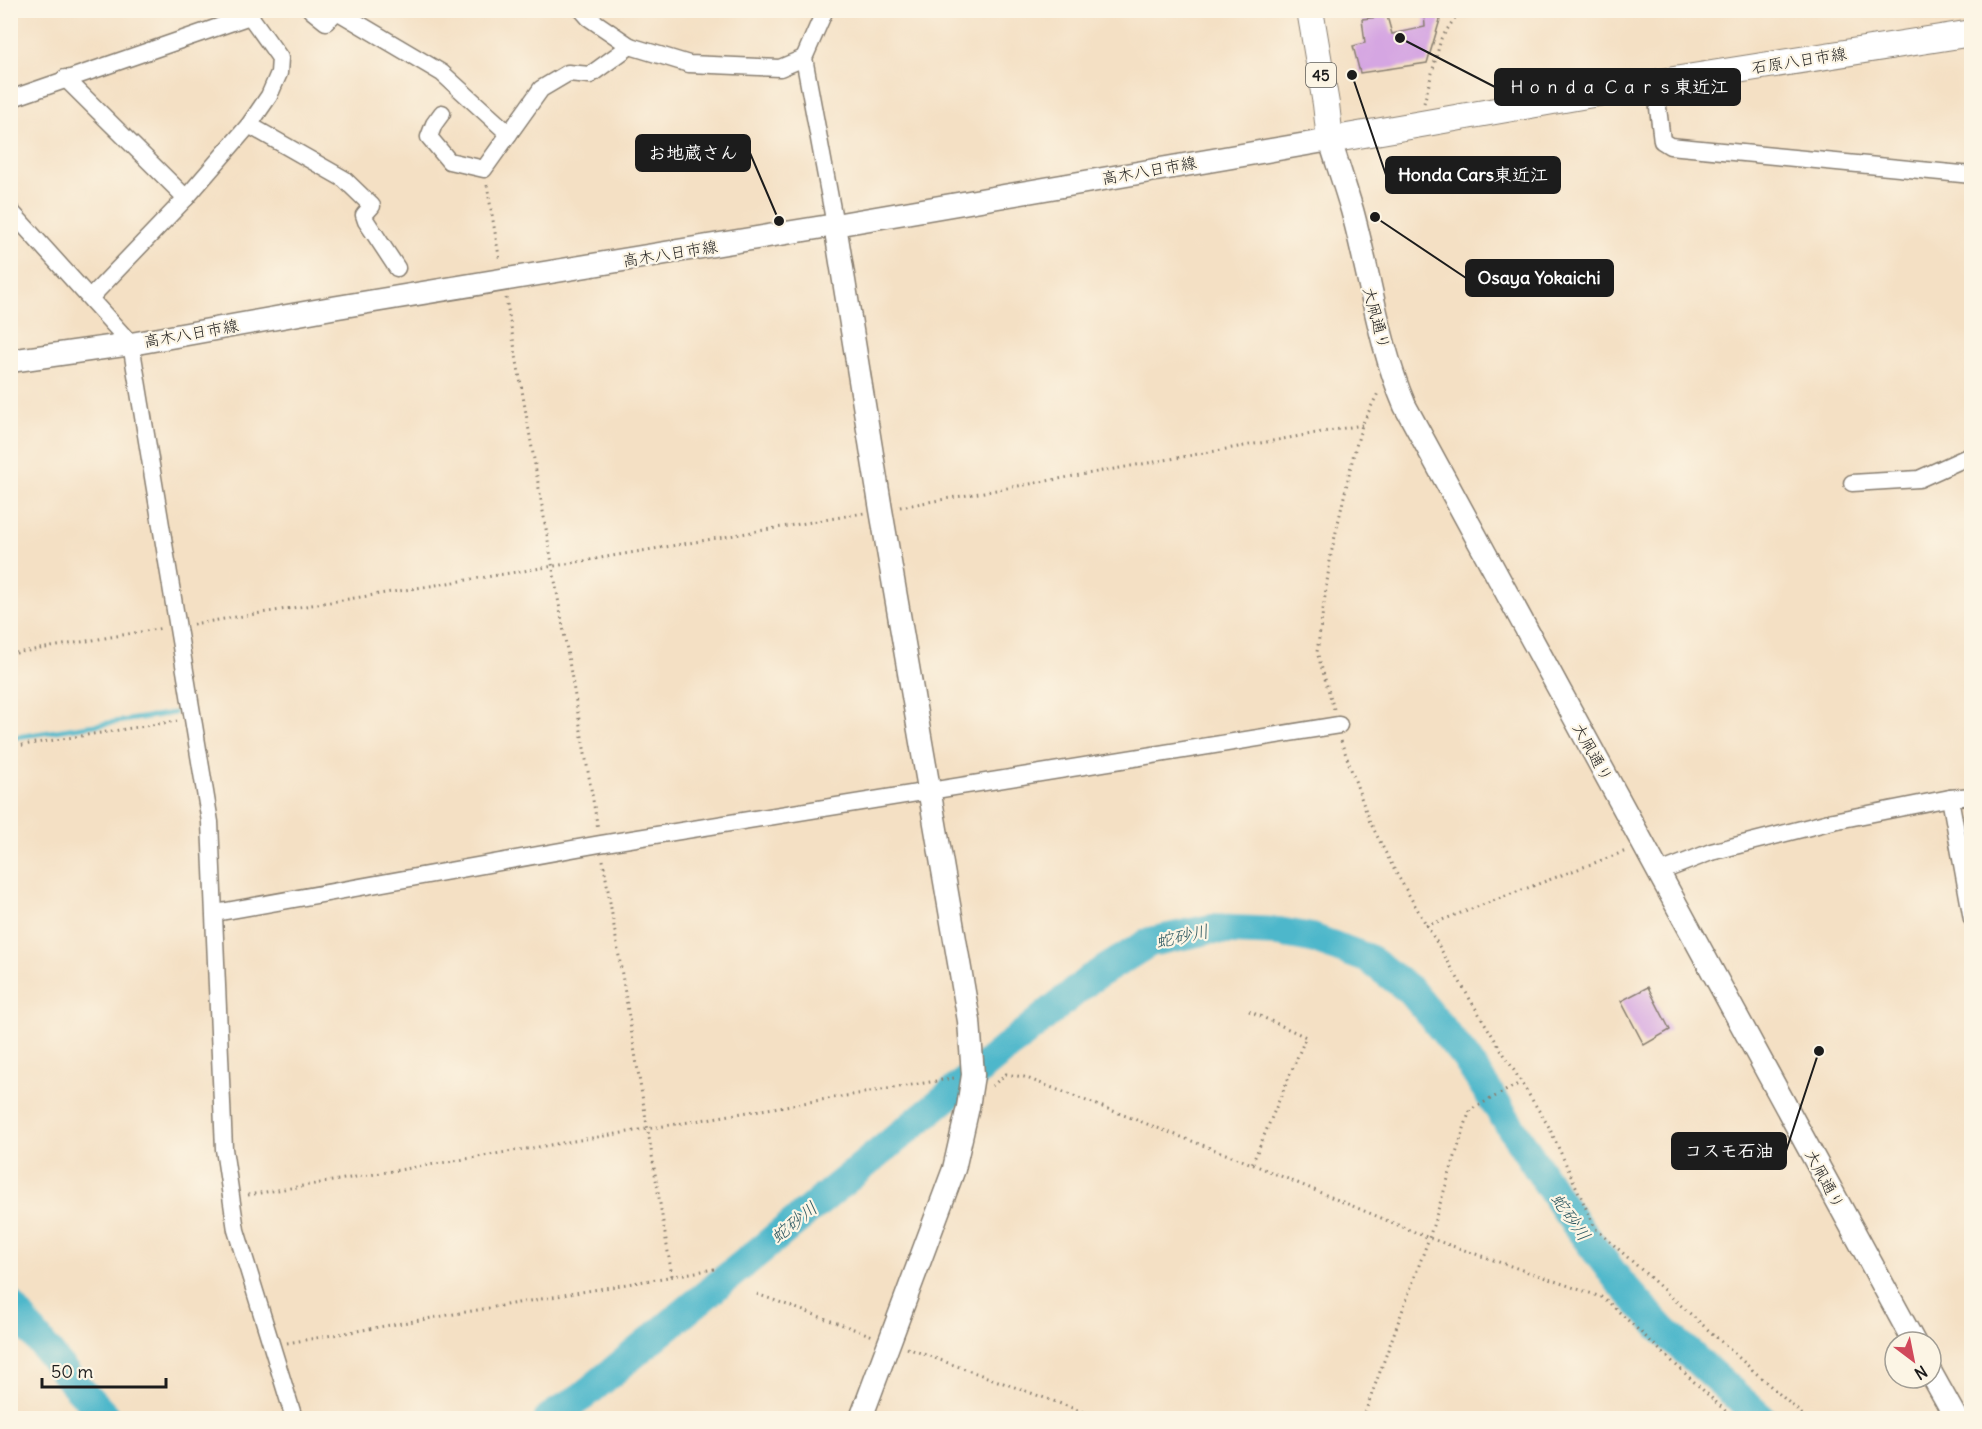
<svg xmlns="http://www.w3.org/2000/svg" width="1982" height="1429" viewBox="0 0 1982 1429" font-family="Delius,'Klee One',sans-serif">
<rect width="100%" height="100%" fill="#fcf5e5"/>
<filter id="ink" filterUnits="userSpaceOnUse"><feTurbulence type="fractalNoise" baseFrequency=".0167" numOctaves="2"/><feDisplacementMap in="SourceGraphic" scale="12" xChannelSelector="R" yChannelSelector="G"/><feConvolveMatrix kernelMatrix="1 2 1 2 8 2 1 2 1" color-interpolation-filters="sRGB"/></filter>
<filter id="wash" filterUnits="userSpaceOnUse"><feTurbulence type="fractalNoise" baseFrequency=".008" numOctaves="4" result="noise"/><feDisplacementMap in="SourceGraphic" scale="24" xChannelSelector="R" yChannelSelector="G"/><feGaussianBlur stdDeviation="1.35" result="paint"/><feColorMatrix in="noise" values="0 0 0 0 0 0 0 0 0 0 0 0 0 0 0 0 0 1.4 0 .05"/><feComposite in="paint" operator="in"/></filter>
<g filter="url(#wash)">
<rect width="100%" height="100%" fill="#f4e0c4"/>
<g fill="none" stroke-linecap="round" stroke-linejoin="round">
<polyline stroke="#4eb7cb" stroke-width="5" points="10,738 174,713"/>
<g stroke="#4eb7cb" stroke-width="30">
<polyline points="10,1304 69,1378 107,1418"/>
<polyline points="549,1418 583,1396 1090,979 1150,942 1211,929 1279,932 1312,938 1369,959 1411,991 1466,1058 1565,1210 1619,1281 1664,1331 1761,1418"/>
</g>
</g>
<g id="blocks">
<g fill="#d5a6e2">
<polygon points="1443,10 1427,63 1360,73 1353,46 1365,43 1362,19 1387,16 1392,34 1425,27 1424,13"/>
<polygon points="1648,987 1670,1030 1644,1045 1621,1001"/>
</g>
</g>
</g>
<g filter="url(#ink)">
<use href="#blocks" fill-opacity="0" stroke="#887e70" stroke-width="1.5"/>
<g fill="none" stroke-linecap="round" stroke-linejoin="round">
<defs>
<g id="street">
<polyline points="311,10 326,22 337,11 442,73 509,134"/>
<polyline points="582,10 589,18 630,46 689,64 780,68 804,58"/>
<polyline points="825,10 804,58 835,225"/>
<polyline points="65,78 186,198"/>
<polyline points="1655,83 1662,141 1670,146 1972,175"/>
<polyline points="10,99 250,16 253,10"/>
<polyline points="442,113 434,124 429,137 449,161 484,169 541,89 568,73 590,75 630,46"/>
<polyline points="249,125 344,179 372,206 364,215 366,221 397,268"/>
<polyline points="10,210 131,344 210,822 224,1149 236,1230 294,1418"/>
<polyline points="91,297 186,198 249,125 269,96 279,73 280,58 250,16"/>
<polyline points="1852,483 1919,479 1972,455"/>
<polyline points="1950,798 1972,919"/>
<polyline points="1660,872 1711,852 1833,821 1950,798 1972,796"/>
<polyline points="215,913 600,844 1339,725"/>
</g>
<g id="secondary">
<polyline points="835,225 881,510 969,1021 973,1075 968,1107 954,1169 861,1418"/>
<path d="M10 361 131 344 332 308 835 225 1330 140C1337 163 1345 186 1352 210 1370 275 1378 343 1405 406L1914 1342"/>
<polyline points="1931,1373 1956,1418"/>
</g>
<polyline id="primary" points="1310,10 1326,104 1330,140 1655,83 1972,33"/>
</defs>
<use href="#street" stroke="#887e70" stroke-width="19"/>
<use href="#secondary" stroke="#887e70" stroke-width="25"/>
<use href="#primary" stroke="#887e70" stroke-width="28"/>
<g stroke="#887e70" stroke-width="3" stroke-dasharray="1.5 4.5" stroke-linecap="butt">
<polyline points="1424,103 1441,39 1460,10"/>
<polyline points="487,185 500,262"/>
<polyline points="506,298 598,829"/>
<polyline points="900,507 1362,425"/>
<polyline points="193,624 554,566 864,513"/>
<polyline points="10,654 163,628"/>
<polyline points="1334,709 1317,652 1331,554 1353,457 1362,425 1379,391"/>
<polyline points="1341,741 1369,820 1395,871 1471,1001 1549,1127 1595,1228 1806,1418"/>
<polyline points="10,747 177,721"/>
<polyline points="603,860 672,1276"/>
<polyline points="1426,926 1626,851"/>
<polyline points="1249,1011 1306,1037 1252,1164"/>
<polyline points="992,1086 1006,1074 1024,1077 1252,1164 1429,1238 1604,1298 1733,1418"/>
<polyline points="248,1195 954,1078"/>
<polyline points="757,1294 873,1336"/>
<polyline points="287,1343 714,1269"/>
<polyline points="907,1348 1100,1418"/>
<polyline points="1363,1418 1429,1238 1470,1110 1520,1083"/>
</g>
<use href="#street" stroke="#fff" stroke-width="16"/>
<use href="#secondary" stroke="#fff" stroke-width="22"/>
<use href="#primary" stroke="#fff" stroke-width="26"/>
</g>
</g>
<g text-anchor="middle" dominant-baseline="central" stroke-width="4.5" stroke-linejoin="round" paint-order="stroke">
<rect fill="#fcf5e5" stroke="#5f5d58" stroke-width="1.5" x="1306" y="63" width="30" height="24" rx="4.5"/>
<g font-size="15" font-weight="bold" fill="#1c1c1c">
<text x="1321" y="75">45</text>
</g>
<g font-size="16" fill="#1c1c1c" stroke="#fcf5e5">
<text transform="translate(1799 60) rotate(-9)">石原八日市線</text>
<text transform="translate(1149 170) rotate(-10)">高木八日市線</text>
<text transform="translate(670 253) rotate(-9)">高木八日市線</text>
<text transform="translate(1377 318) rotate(75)">大凧通り</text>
<text transform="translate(191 333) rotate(-10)">高木八日市線</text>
<text transform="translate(1593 752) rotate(61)">大凧通り</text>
<text transform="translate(1825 1179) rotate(62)">大凧通り</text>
</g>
<g font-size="18" font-style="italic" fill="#305a62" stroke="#fcf5e5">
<text transform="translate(1182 936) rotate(-12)">蛇砂川</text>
<text transform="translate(1571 1217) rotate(55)">蛇砂川</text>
<text transform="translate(794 1222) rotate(-39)">蛇砂川</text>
</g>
</g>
<path fill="none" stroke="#1c1c1c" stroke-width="2" d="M1400 38L1495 87M779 221L750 153M1352 75L1386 175M1375 217L1466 278M1819 1051L1786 1151"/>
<g fill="#1c1c1c" stroke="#fcf5e5" stroke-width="2">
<circle cx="1400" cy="38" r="6"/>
<circle cx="779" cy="221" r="6"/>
<circle cx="1352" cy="75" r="6"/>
<circle cx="1375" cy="217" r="6"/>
<circle cx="1819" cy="1051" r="6"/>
</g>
<g fill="#1c1c1c" stroke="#1c1c1c" stroke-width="2">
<rect x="1495" y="69" width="245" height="36" rx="6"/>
<rect x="636" y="135" width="114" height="36" rx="6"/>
<rect x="1386" y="157" width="174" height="36" rx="6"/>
<rect x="1466" y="260" width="147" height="36" rx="6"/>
<rect x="1672" y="1133" width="114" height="36" rx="6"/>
</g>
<g font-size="18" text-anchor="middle" font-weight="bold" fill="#fff">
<text x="1618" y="93">Ｈｏｎｄａ Ｃａｒｓ東近江</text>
<text x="693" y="159">お地蔵さん</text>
<text x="1473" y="181">Honda Cars東近江</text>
<text x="1539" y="284">Osaya Yokaichi</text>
<text x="1729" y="1157">コスモ石油</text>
</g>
<rect width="1982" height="1429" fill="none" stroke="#fcf5e5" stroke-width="36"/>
<g transform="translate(1913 1360) rotate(148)"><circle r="28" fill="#fcf5e5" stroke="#a29e95" stroke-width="1.5"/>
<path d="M0-4.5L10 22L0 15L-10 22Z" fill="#d1495b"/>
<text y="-9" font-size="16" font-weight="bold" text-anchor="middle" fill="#1c1c1c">N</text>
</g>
<path d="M42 1378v9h124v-9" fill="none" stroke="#1c1c1c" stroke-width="3"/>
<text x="51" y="1378" font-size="18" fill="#1c1c1c" stroke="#fcf5e5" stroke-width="4.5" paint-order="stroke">50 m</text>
</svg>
